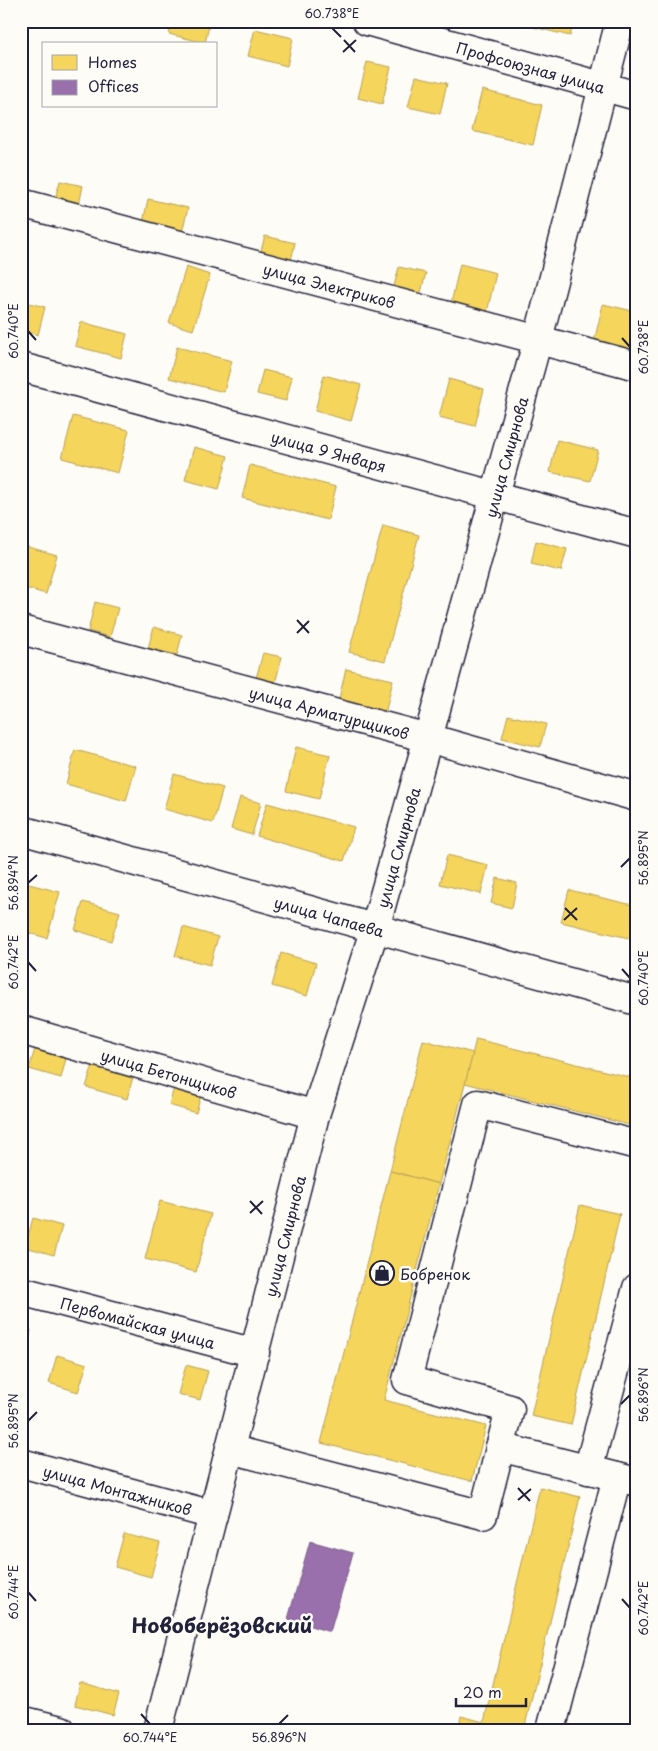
<svg xmlns="http://www.w3.org/2000/svg" width="658" height="1751" viewBox="0 0 658 1751" font-family="'Playpen Sans',sans-serif">
<rect width="100%" height="100%" fill="#fdfcf7"/>
<filter id="ink" filterUnits="userSpaceOnUse"><feTurbulence type="fractalNoise" baseFrequency=".02" numOctaves="2"/><feDisplacementMap in="SourceGraphic" scale="10" xChannelSelector="R" yChannelSelector="G"/><feConvolveMatrix kernelMatrix="1 2 1 2 8 2 1 2 1" color-interpolation-filters="sRGB"/></filter>
<g filter="url(#ink)">
<g fill="#f6d55c" stroke="#b69f52">
<polygon points="172,21 210,21 205,43 169,34"/>
<polygon points="509,21 574,21 570,36"/>
<polygon points="255,29 293,38 287,66 248,56"/>
<polygon points="367,62 391,67 382,104 358,98"/>
<polygon points="416,76 447,83 440,114 408,107"/>
<polygon points="482,90 542,105 533,145 472,131"/>
<polygon points="60,181 83,186 79,205 55,199"/>
<polygon points="148,199 188,208 181,236 142,227"/>
<polygon points="265,236 295,243 290,265 259,258"/>
<polygon points="460,264 496,273 486,317 450,308"/>
<polygon points="186,267 210,275 193,330 169,323"/>
<polygon points="399,267 426,273 419,300 392,294"/>
<polygon points="21,301 45,307 38,335 21,330"/>
<polygon points="603,304 637,312 637,333 632,351 594,342"/>
<polygon points="81,322 127,334 121,358 75,346"/>
<polygon points="177,347 232,361 224,392 169,378"/>
<polygon points="263,370 292,377 286,401 257,394"/>
<polygon points="324,375 361,385 351,421 315,411"/>
<polygon points="449,379 484,389 475,426 439,417"/>
<polygon points="73,416 129,430 118,473 62,458"/>
<polygon points="557,440 598,450 590,481 550,472"/>
<polygon points="194,447 228,456 219,489 185,480"/>
<polygon points="250,465 336,487 328,520 242,498"/>
<polygon points="383,525 419,535 385,661 349,652"/>
<polygon points="536,541 567,549 561,571 531,564"/>
<polygon points="21,545 57,555 46,594 21,587"/>
<polygon points="95,602 118,608 110,637 88,631"/>
<polygon points="154,627 182,635 177,655 148,648"/>
<polygon points="263,653 282,657 274,687 255,682"/>
<polygon points="346,669 393,680 385,714 338,703"/>
<polygon points="508,715 546,724 540,747 502,738"/>
<polygon points="296,747 330,755 319,799 286,791"/>
<polygon points="75,750 136,766 126,801 66,784"/>
<polygon points="174,774 223,788 213,823 164,809"/>
<polygon points="240,797 261,803 252,835 231,829"/>
<polygon points="267,803 354,827 344,861 257,836"/>
<polygon points="447,855 488,865 481,894 440,884"/>
<polygon points="497,878 517,883 512,908 491,903"/>
<polygon points="21,882 60,892 47,938 21,931"/>
<polygon points="569,890 637,906 637,940 561,922"/>
<polygon points="83,902 120,912 111,941 75,930"/>
<polygon points="183,927 218,937 210,965 175,956"/>
<polygon points="281,953 316,963 307,996 272,986"/>
<polygon points="476,1039 637,1079 637,1127 465,1083"/>
<polygon points="423,1040 473,1053 439,1184 390,1171"/>
<polygon points="37,1042 68,1051 61,1078 29,1069"/>
<polygon points="94,1062 134,1073 127,1099 86,1087"/>
<polygon points="175,1084 202,1092 196,1113 169,1105"/>
<polygon points="390,1171 439,1184 384,1400 486,1426 472,1481 321,1443"/>
<polygon points="160,1201 211,1214 196,1272 145,1259"/>
<polygon points="580,1205 620,1214 571,1425 531,1416"/>
<polygon points="33,1218 62,1226 54,1255 25,1247"/>
<polygon points="21,1327 31,1330 26,1354 21,1352"/>
<polygon points="57,1355 87,1364 78,1392 49,1383"/>
<polygon points="186,1365 208,1371 200,1400 178,1394"/>
<polygon points="540,1487 580,1497 524,1730 458,1730 461,1716 484,1722"/>
<polygon points="124,1534 160,1543 151,1577 115,1567"/>
<polygon points="80,1683 119,1694 113,1715 75,1705"/>
</g>
<polygon fill="#9970ab" stroke="#755989" points="310,1541 353,1553 330,1632 288,1619"/>
<g fill="none" stroke-linecap="round" stroke-linejoin="round">
<defs>
<g id="minor">
<path id="s1" d="M367 21 637 96"/>
<path id="s2" d="M21 203 637 366"/>
<path id="s3" d="M21 367 637 534"/>
<path id="s4" d="M21 630 428 738 637 797"/>
<path id="s5" d="M21 830 637 1001"/>
<path id="s6" d="M21 1030 315 1115"/>
<path id="s7" d="M21 1291 255 1353"/>
<polyline points="500,1447 637,1482"/>
<polyline points="230,1449 483,1515 510,1409 407,1380 478,1104 637,1145"/>
<path id="s8" d="M21 1463 213 1515"/>
<polyline points="588,1470 637,1288"/>
<polyline points="21,1720 61,1730"/>
<path id="s9" d="M158 1730 315 1115 375 928 428 738 538 339 620 21"/>
<polyline points="551,1730 617,1477"/>
</g>
</defs>
<use href="#minor" stroke="#22223b" stroke-width="31"/>
<use href="#minor" stroke="#fdfcf7" stroke-width="28"/>
</g>
</g>
<path fill="none" stroke="#22223b" stroke-width="2" d="M332 28 341 37M344 40 355 52M343 52 356 40M28 331 36 340M622 338 630 347M297 620 309 633M297 633 309 621M621 867 630 858M28 883 37 875M565 908 577 920M564 920 577 908M28 962 36 971M622 969 630 978M250 1201 262 1214M250 1213 263 1201M621 1404 630 1395M28 1421 37 1412M518 1488 530 1501M518 1500 531 1489M28 1592 36 1601M622 1599 630 1608M141 1714 150 1724M279 1724 288 1715"/>
<defs>
<symbol id="shop-ring" viewBox="-11 -11 22 22"><circle r="9.5" fill="#fdfcf7" stroke="#22223b" stroke-width="1.5"/><path d="M-5-2.5h2.3a2.7 3.5 0 0 1 5.4 0H5L5.5 6h-11ZM-1.5-2.5h3a1.5 2.3 0 0 0-3 0Z" fill="#22223b"/></symbol>
</defs>
<g fill-rule="evenodd">
<use href="#shop-ring" x="368" y="1259" width="28" height="28"/>
</g>
<g text-anchor="middle" dominant-baseline="central" stroke-width="5" stroke-linejoin="round" paint-order="stroke">
<g font-size="15" fill="#22223b" stroke="#fdfcf7">
<text stroke="none"><textPath href="#s1" startOffset="170">Профсоюзная улица</textPath></text>
<text stroke="none"><textPath href="#s2" startOffset="319">улица Электриков</textPath></text>
<text stroke="none"><textPath href="#s3" startOffset="319">улица 9 Января</textPath></text>
<text stroke="none"><textPath href="#s9" startOffset="1320">улица Смирнова</textPath></text>
<text stroke="none"><textPath href="#s4" startOffset="319">улица Арматурщиков</textPath></text>
<text stroke="none"><textPath href="#s9" startOffset="915">улица Смирнова</textPath></text>
<text stroke="none"><textPath href="#s5" startOffset="320">улица Чапаева</textPath></text>
<text stroke="none"><textPath href="#s6" startOffset="154">улица Бетонщиков</textPath></text>
<text stroke="none"><textPath href="#s9" startOffset="510">улица Смирнова</textPath></text>
<text stroke="none"><textPath href="#s7" startOffset="121">Первомайская улица</textPath></text>
<text stroke="none"><textPath href="#s8" startOffset="100">улица Монтажников</textPath></text>
</g>
<g font-size="15" fill="#22223b" stroke="#fdfcf7" text-anchor="start">
<text x="400" y="1273">Бобренок</text>
</g>
<g font-size="20" font-weight="bold" fill="#22223b" stroke="#fdfcf7">
<text x="222" y="1625">Новоберёзовский</text>
</g>
</g>
<rect width="658" height="1751" fill="none" stroke="#fdfcf7" stroke-width="55"/>
<rect x="42" y="42" width="175" height="65" fill="#fdfcf7" stroke="#a5a5ac"/>
<rect x="52" y="55" width="25" height="15" fill="#f6d55c" stroke="#a5a5ac"/>
<text x="88" y="68" font-size="15" fill="#22223b">Homes</text>
<rect x="52" y="80" width="25" height="15" fill="#9970ab" stroke="#a5a5ac"/>
<text x="88" y="92" font-size="15" fill="#22223b">Offices</text>
<path d="M456 1698v8h70v-8" fill="none" stroke="#22223b" stroke-width="2.5"/>
<text x="463" y="1698" font-size="15" fill="#22223b" stroke="#fdfcf7" stroke-width="4" paint-order="stroke">20 m</text>
<rect x="28" y="28" width="602" height="1696" fill="none" stroke="#22223b" stroke-width="2"/>
<g font-size="12" text-anchor="middle" fill="#22223b">
<text x="332" y="18">60.738°E</text>
<text transform="translate(14 331) rotate(-90)" y="4">60.740°E</text>
<text transform="translate(644 347) rotate(-90)" y="4">60.738°E</text>
<text transform="translate(644 858) rotate(-90)" y="4">56.895°N</text>
<text transform="translate(14 883) rotate(-90)" y="4">56.894°N</text>
<text transform="translate(14 962) rotate(-90)" y="4">60.742°E</text>
<text transform="translate(644 978) rotate(-90)" y="4">60.740°E</text>
<text transform="translate(644 1395) rotate(-90)" y="4">56.896°N</text>
<text transform="translate(14 1421) rotate(-90)" y="4">56.895°N</text>
<text transform="translate(14 1592) rotate(-90)" y="4">60.744°E</text>
<text transform="translate(644 1608) rotate(-90)" y="4">60.742°E</text>
<text x="150" y="1742">60.744°E</text>
<text x="279" y="1742">56.896°N</text>
</g>
</svg>
